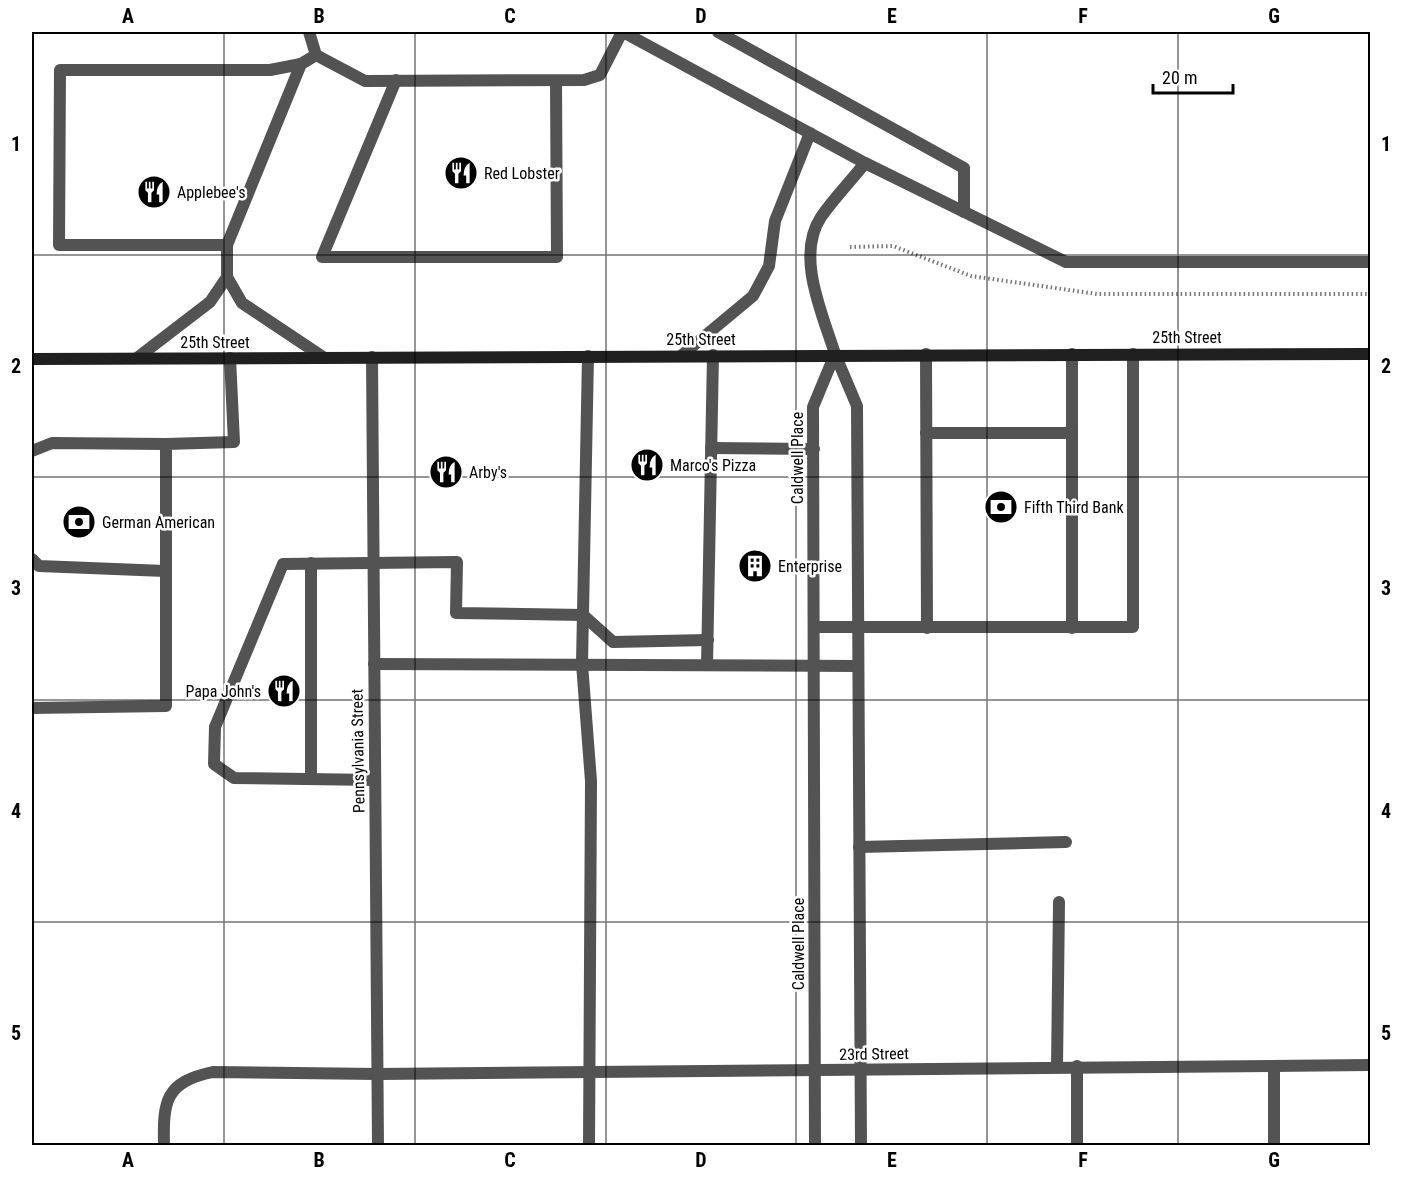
<svg xmlns="http://www.w3.org/2000/svg" width="1402" height="1177" viewBox="0 0 1402 1177" font-family="'Roboto Condensed',sans-serif">
<rect width="100%" height="100%" fill="#fff"/>
<g fill="none" stroke-linecap="round" stroke-linejoin="round">
<polyline stroke="#757575" stroke-width="4" stroke-dasharray="1.5 3" stroke-linecap="butt" points="850,247 893,246 971,276 1097,294 1370,294"/>
<g stroke="#535353" stroke-width="12">
<polyline points="309,32 316,55 365,81 584,80 600,75 622,32"/>
<polyline points="623,32 865,163 1066,262 1370,262"/>
<polyline points="718,32 964,168 964,212"/>
<polyline points="316,55 301,64 227,245 227,277 242,303 323,357"/>
<polyline points="396,80 322,257 557,257 556,81"/>
<polyline points="227,245 59,245 60,70 270,70 301,64"/>
<path d="M835 354C823 315 795 256 821 217 834 198 851 181 865 163"/>
<polyline points="926,354 927,628"/>
<polyline points="1072,354 1072,628"/>
<polyline points="682,355 753,296 769,266 775,221 810,133"/>
<polyline points="588,356 582,664 591,781 589,1146"/>
<polyline points="137,358 210,302 227,277"/>
<polyline points="926,433 1072,433"/>
<polyline points="711,448 814,449"/>
<polyline points="32,451 52,443 166,444"/>
<polyline points="32,559 39,566 165,571"/>
<polyline points="311,563 311,778"/>
<polyline points="814,627 1133,627 1133,354"/>
<polyline points="374,664 858,666"/>
<polyline points="707,665 713,355"/>
<polyline points="32,708 166,706 166,444 234,442 230,358"/>
<polyline points="375,780 234,778 214,764 215,727 283,564 457,562 456,613 583,615 613,642 708,640"/>
<polyline points="859,847 1066,842"/>
<polyline points="1077,1066 1077,1146"/>
<polyline points="1057,1067 1059,902"/>
<path d="M164 1146C163 1101 165 1082 213 1072L378 1074"/>
</g>
<g stroke="#535353" stroke-width="12">
<polyline points="835,354 857,406 861,1146"/>
<polyline points="372,357 378,1146"/>
<polyline points="1274,1067 1274,1146"/>
<polyline points="378,1074 1370,1065"/>
<polyline points="815,1146 813,407 835,354"/>
</g>
<polyline stroke="#202020" stroke-width="12" points="32,359 1370,354"/>
</g>
<path fill="none" stroke="#000" stroke-width="1.5" stroke-opacity="0.55" d="M224 32V1146M415 32V1146M606 32V1146M796 32V1146M987 32V1146M1178 32V1146M32 255H1370M32 477H1370M32 700H1370M32 922H1370"/>
<defs>
<symbol id="restaurant-disc" viewBox="-11 -11 22 22"><circle r="9.5" fill="#000" stroke="#fff"/><path d="M-5-6h1v4h1v-4h1v4h1v-4h1v5L-1.5 .5V6h-2V.5L-5-1ZM5-6V6H3V1.5H1.5Q1.5-4 5-6Z" fill="#fff"/></symbol>
<symbol id="bank-disc" viewBox="-11 -11 22 22"><circle r="9.5" fill="#000" stroke="#fff"/><path d="M-6-4H6V4H-6ZM0-2.3a2.3 2.3 0 1 0 0 4.6a2.3 2.3 0 1 0 0-4.6Z" fill="#fff"/></symbol>
<symbol id="building-disc" viewBox="-11 -11 22 22"><circle r="9.5" fill="#000" stroke="#fff"/><path d="M-4-6H4V6H1V3H-1V6H-4ZM-2.5-4.3h1.7v1.8h-1.7ZM.8-4.3h1.7v1.8H.8ZM-2.5-1h1.7V.8h-1.7ZM.8-1h1.7V.8H.8Z" fill="#fff"/></symbol>
</defs>
<g fill-rule="evenodd">
<use href="#restaurant-disc" x="442" y="154" width="38" height="38"/>
<use href="#restaurant-disc" x="135" y="173" width="38" height="38"/>
<use href="#restaurant-disc" x="628" y="446" width="38" height="38"/>
<use href="#restaurant-disc" x="427" y="453" width="38" height="38"/>
<use href="#bank-disc" x="982" y="488" width="38" height="38"/>
<use href="#bank-disc" x="60" y="503" width="38" height="38"/>
<use href="#building-disc" x="736" y="547" width="38" height="38"/>
<use href="#restaurant-disc" x="265" y="672" width="38" height="38"/>
</g>
<g text-anchor="middle" dominant-baseline="central" stroke-width="5" stroke-linejoin="round" paint-order="stroke">
<g font-size="16" fill="#000" stroke="#fff" text-anchor="start">
<text x="484" y="173">Red Lobster</text>
<text x="177" y="192">Applebee's</text>
<text x="670" y="465">Marco's Pizza</text>
<text x="469" y="472">Arby's</text>
<text x="1024" y="507">Fifth Third Bank</text>
<text x="102" y="522">German American</text>
<text x="778" y="566">Enterprise</text>
<text x="261" y="691" text-anchor="end">Papa John's</text>
</g>
<g font-size="16" fill="#000" stroke="#fff">
<text x="1187" y="337">25th Street</text>
<text x="701" y="339">25th Street</text>
<text x="215" y="342">25th Street</text>
<text transform="translate(797 458) rotate(-90)">Caldwell Place</text>
<text transform="translate(358 751) rotate(-91)">Pennsylvania Street</text>
<text transform="translate(798 944) rotate(-90)">Caldwell Place</text>
<text transform="translate(874 1054) rotate(-1)">23rd Street</text>
</g>
</g>
<rect width="1402" height="1177" fill="none" stroke="#ffffff" stroke-width="66"/>
<path d="M1153 84v9h80v-9" fill="none" stroke="#000000" stroke-width="3"/>
<text x="1162" y="84" font-size="18" fill="#000000" stroke="#ffffff" stroke-width="4.5" paint-order="stroke">20 m</text>
<rect x="33" y="33" width="1336" height="1111" fill="none" stroke="#000" stroke-width="2"/>
<g font-size="20" text-anchor="middle" font-weight="bold" fill="#000">
<text x="128" y="23">A</text>
<text x="319" y="23">B</text>
<text x="510" y="23">C</text>
<text x="701" y="23">D</text>
<text x="892" y="23">E</text>
<text x="1083" y="23">F</text>
<text x="1274" y="23">G</text>
<text x="16" y="151">1</text>
<text x="1386" y="151">1</text>
<text x="16" y="373">2</text>
<text x="1386" y="373">2</text>
<text x="16" y="595">3</text>
<text x="1386" y="595">3</text>
<text x="16" y="818">4</text>
<text x="1386" y="818">4</text>
<text x="16" y="1040">5</text>
<text x="1386" y="1040">5</text>
<text x="128" y="1167">A</text>
<text x="319" y="1167">B</text>
<text x="510" y="1167">C</text>
<text x="701" y="1167">D</text>
<text x="892" y="1167">E</text>
<text x="1083" y="1167">F</text>
<text x="1274" y="1167">G</text>
</g>
</svg>
